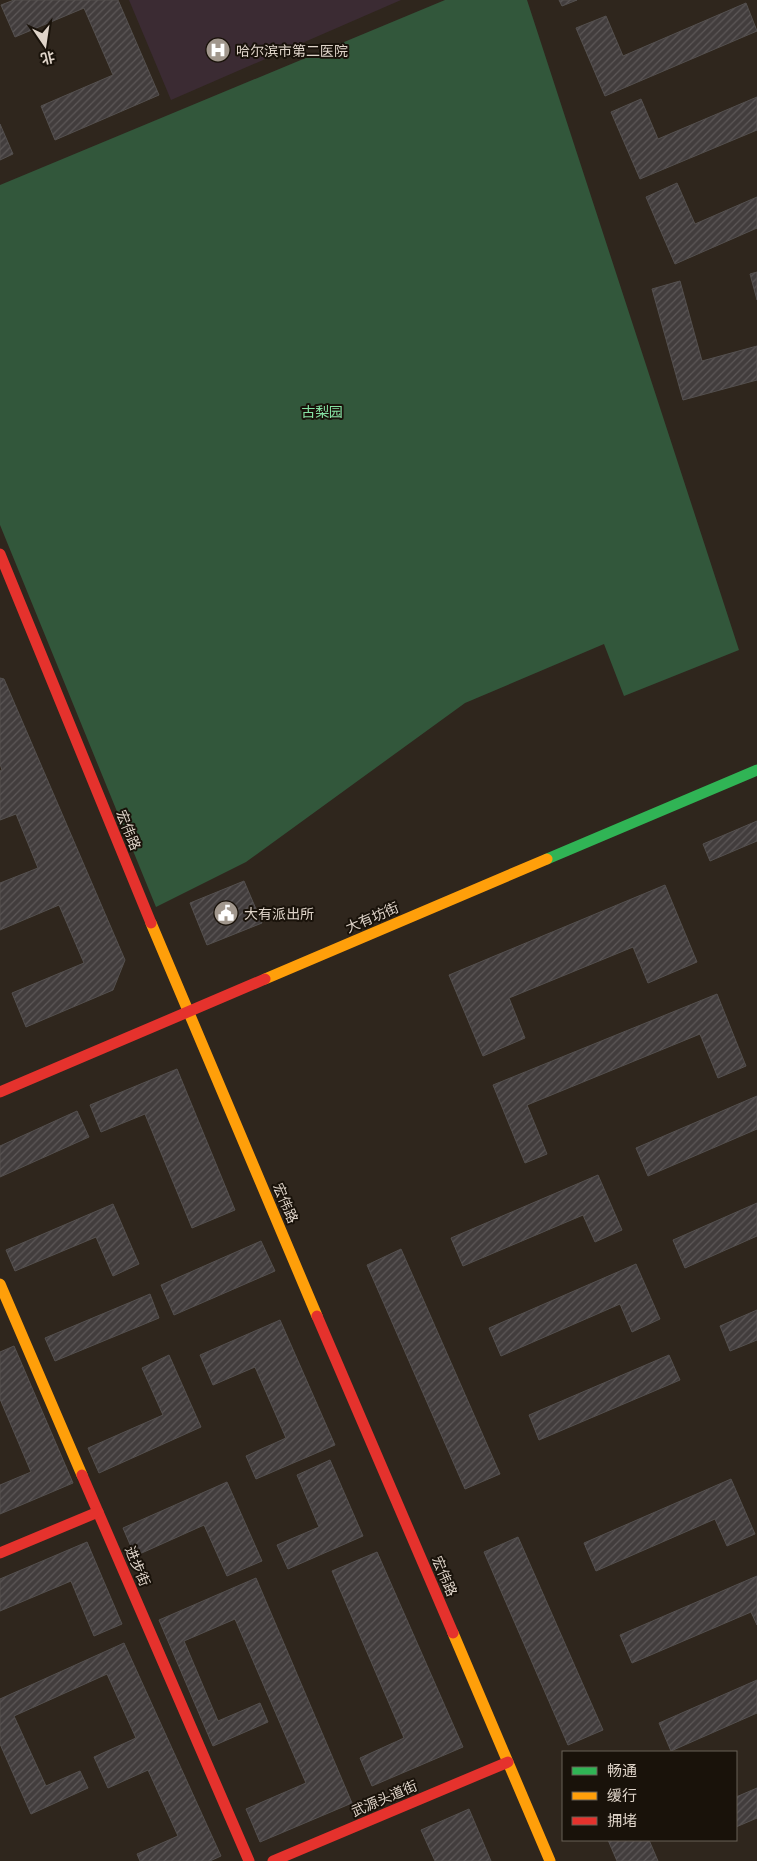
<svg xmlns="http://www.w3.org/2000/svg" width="757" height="1861" viewBox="0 0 757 1861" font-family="'Open Sans','Noto Sans SC',sans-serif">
<defs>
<pattern id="building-hatch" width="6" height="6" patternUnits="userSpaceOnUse" patternTransform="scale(1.25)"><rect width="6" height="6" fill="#423d3d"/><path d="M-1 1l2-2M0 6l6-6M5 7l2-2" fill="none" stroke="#5d5858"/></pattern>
</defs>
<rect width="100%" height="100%" fill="#2f261d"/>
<polygon fill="#3b2b33" points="129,0 401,0 171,100"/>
<polygon fill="#32573b" points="445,0 527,0 739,650 624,696 604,644 465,703 246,862 156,907 0,525 0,185"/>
<g fill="url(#building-hatch)" stroke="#54504f">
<polygon points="14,0 118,0 159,95 55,140 41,106 113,75 84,8 15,37 1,5"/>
<polygon points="559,0 577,0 562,6"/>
<polygon points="746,3 757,31 605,96 576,28 606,16 623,56"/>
<polygon points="757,97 757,130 640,179 611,112 641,99 658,139"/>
<polygon points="0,124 13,154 0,160"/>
<polygon points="677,183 695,224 757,197 757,228 675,264 646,197"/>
<polygon points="757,272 757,300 750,274"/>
<polygon points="680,281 702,361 757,346 757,380 683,400 652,289"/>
<polygon points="0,678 4,679 125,960 113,990 26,1027 12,993 84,963 59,905 0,930 0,883 38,868 16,814 0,820 0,771 2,770 0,764"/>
<polygon points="757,821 757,841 710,861 703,844"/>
<polygon points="244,881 262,923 207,945 190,903"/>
<polygon points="665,885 697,962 648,983 633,947 509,998 525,1038 483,1056 449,975"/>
<polygon points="717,994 746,1066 718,1078 700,1034 527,1105 547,1154 525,1163 493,1085"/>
<polygon points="177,1069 235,1210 192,1228 145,1114 101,1132 90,1105"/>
<polygon points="757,1096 757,1129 648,1176 636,1148"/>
<polygon points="77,1111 89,1137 0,1177 0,1146"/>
<polygon points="598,1175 622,1230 595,1242 583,1215 463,1266 451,1238"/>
<polygon points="757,1203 757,1236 685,1268 673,1240"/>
<polygon points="113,1204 139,1264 113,1276 96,1237 15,1271 6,1250"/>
<polygon points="261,1241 275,1271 174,1315 161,1285"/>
<polygon points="401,1249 500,1474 465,1489 367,1265"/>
<polygon points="636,1264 660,1319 632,1332 620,1304 501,1356 489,1328"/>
<polygon points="150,1294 159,1318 55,1361 45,1338"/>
<polygon points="757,1310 757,1340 730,1351 720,1326"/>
<polygon points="280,1320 335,1445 256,1479 246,1456 286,1438 255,1367 213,1385 200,1355"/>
<polygon points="14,1346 73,1483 0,1514 0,1485 31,1472 0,1399 0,1352"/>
<polygon points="169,1355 201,1427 99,1473 88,1448 163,1415 142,1368"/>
<polygon points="669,1355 680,1380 539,1440 529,1415"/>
<polygon points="330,1460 363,1536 288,1569 277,1545 319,1527 297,1475"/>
<polygon points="731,1479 755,1534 727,1546 715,1519 596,1571 584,1543"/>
<polygon points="227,1482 262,1561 227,1576 204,1525 135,1556 123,1528"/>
<polygon points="518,1537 603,1730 568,1745 484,1552"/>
<polygon points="87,1542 122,1624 94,1636 71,1581 0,1611 0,1579"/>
<polygon points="377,1552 463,1747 372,1786 360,1758 404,1738 332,1571"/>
<polygon points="757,1576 757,1625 751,1612 632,1663 620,1635"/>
<polygon points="256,1578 352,1803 260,1842 246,1809 306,1783 235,1619 184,1641 218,1721 260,1703 268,1722 213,1746 159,1620"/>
<polygon points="124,1643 221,1856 210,1861 140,1861 137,1854 178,1836 148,1770 108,1788 94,1757 136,1738 107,1674 14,1716 46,1786 80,1771 88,1788 31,1814 0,1744 0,1699"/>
<polygon points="757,1680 757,1713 671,1751 659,1723"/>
<polygon points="757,1788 757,1818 736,1827 736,1797"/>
<polygon points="469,1809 491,1861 435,1861 421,1830"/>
<polygon points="608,1840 649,1840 658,1861 617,1861"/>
</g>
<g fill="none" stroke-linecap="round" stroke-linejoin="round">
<polyline stroke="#30b455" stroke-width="11" points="547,859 757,770"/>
<g stroke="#ff9f0a" stroke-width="11">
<polyline points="151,923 317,1316"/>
<polyline points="265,979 547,859"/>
<polyline points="0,1284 82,1475"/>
<polyline points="453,1633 550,1861"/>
</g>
<g stroke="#e5322d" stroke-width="11">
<polyline points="0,554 151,923"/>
<polyline points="0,1092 265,979"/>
<polyline points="317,1316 453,1633"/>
<polyline points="82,1475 249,1861"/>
<polyline points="0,1553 98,1512"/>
<polyline points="273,1861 508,1762"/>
</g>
</g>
<defs>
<symbol id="hospital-disc" viewBox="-11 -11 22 22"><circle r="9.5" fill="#a1978d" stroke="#19120a"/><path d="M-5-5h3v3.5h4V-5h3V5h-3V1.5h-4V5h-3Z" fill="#fff"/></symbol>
<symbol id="civic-disc" viewBox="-11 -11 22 22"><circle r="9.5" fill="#a1978d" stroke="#19120a"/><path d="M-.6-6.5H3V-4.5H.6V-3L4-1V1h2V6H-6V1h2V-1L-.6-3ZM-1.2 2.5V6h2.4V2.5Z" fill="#fff"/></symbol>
</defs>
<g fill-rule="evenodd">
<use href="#hospital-disc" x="204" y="36" width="28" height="28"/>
<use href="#civic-disc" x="212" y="899" width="28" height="28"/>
</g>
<g text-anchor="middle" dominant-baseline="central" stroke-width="4" stroke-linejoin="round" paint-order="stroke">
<g font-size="14" fill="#dfd4c9" stroke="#19120a" text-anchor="start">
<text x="236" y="50">哈尔滨市第二医院</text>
<text x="244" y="913">大有派出所</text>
</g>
<g font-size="14" fill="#85e0a2" stroke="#19120a">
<text x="322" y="411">古梨园</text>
</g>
<g font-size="14" fill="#dfd4c9" stroke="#19120a">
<text transform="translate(129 830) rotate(68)">宏伟路</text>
<text transform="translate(372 917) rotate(-23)">大有坊街</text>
<text transform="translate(286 1203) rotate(67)">宏伟路</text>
<text transform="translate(138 1566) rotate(67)">进步街</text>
<text transform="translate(445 1576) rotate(67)">宏伟路</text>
<text transform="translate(384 1798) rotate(-23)">武源头道街</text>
</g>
</g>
<rect x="562" y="1751" width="175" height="90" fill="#19120a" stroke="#686056"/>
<rect x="572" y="1767" width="25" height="8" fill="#30b455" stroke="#686056"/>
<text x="607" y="1776" font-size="15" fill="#dfd4c9">畅通</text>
<rect x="572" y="1792" width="25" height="8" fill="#ff9f0a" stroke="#686056"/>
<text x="607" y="1801" font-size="15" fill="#dfd4c9">缓行</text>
<rect x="572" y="1817" width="25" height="8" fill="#e5322d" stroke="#686056"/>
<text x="607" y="1826" font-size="15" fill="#dfd4c9">拥堵</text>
<g transform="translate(45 45) rotate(167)" stroke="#19120a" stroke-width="4" paint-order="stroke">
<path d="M0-4L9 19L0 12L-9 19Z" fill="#dfd4c9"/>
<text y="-8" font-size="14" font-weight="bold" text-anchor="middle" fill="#dfd4c9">北</text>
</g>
</svg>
